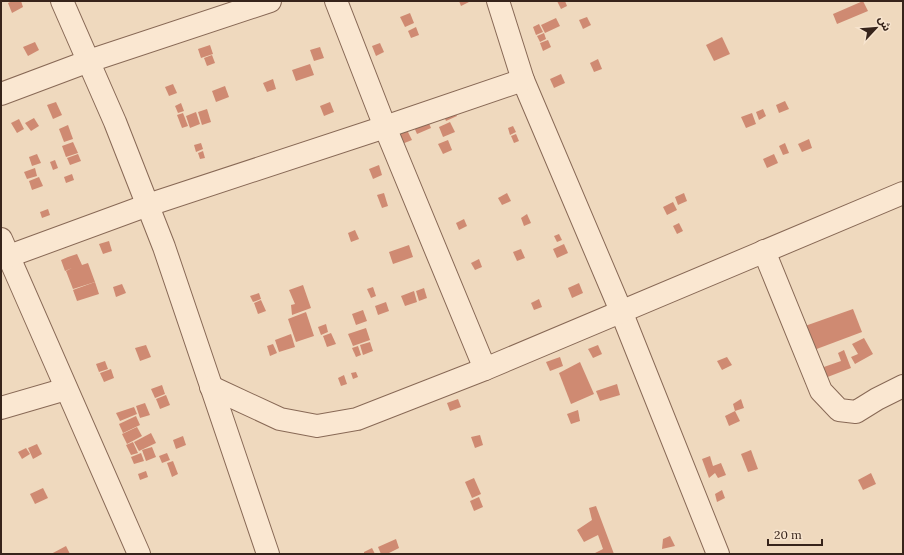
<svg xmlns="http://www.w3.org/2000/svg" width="904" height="555" viewBox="0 0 904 555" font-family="Lora,'Noto Sans Arabic',serif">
<rect width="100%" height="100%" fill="#efd9be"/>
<g fill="#cf8a72">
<polygon points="12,1 21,1 23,7 12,13 8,3"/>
<polygon points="459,1 471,1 461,6"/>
<polygon points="557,1 565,1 567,6 561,9"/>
<polygon points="863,1 868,11 837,24 833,14"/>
<polygon points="410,13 414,23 405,27 400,17"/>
<polygon points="587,17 591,25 583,29 579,20"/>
<polygon points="556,18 560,26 545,33 541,25"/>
<polygon points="539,24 543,32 536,35 533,27"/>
<polygon points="416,27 419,35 411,38 408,31"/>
<polygon points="544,33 546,39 540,42 537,36"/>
<polygon points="722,37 730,54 714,61 706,45"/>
<polygon points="548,40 551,47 543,51 540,43"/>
<polygon points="35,42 39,50 28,56 23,47"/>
<polygon points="380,43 384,52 376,56 372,46"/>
<polygon points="210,45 213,54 201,58 198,49"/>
<polygon points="320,47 324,58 314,61 310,50"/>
<polygon points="212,55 215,63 207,66 204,58"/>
<polygon points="598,59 602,69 594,72 590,63"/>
<polygon points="310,64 314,75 296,81 292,70"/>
<polygon points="561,74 565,83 554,88 550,79"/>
<polygon points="273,79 276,89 267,92 263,83"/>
<polygon points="173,84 177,93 169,96 165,87"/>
<polygon points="225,86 229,97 216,102 212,91"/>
<polygon points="785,101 789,109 779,113 776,105"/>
<polygon points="56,102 62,115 53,119 47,105"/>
<polygon points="330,102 334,112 324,116 320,106"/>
<polygon points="181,103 184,111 178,113 175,106"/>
<polygon points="207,109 211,122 202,125 198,112"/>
<polygon points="763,109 766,116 759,120 756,112"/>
<polygon points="454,110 457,116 446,121 443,114"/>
<polygon points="196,112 200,124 190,128 186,116"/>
<polygon points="183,113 188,126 182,128 177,115"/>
<polygon points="752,113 756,124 746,128 741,117"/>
<polygon points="34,118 39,126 31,131 25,123"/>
<polygon points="19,119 24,129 17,133 11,123"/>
<polygon points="427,119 431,128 417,134 413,125"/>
<polygon points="450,122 455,132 443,137 439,127"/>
<polygon points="68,125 73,139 64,142 59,129"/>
<polygon points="513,126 516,132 510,135 508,128"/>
<polygon points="406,128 412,140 397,146 392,135"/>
<polygon points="516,134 519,141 514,143 511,136"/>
<polygon points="809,139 812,148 802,152 798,144"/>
<polygon points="448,140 452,150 443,154 438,144"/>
<polygon points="73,142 78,153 66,157 62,146"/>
<polygon points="201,143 203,149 196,152 194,145"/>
<polygon points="785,143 789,153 783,155 779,146"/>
<polygon points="203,151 205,158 200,159 198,153"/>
<polygon points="37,154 41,163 32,166 29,157"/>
<polygon points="78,154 81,161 70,165 67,158"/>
<polygon points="774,154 778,163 767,168 763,159"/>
<polygon points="55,160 58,168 53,170 50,162"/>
<polygon points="379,165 382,175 373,179 369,169"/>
<polygon points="35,168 37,176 27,179 24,172"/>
<polygon points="72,174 74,180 66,183 64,177"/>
<polygon points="39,177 43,186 32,190 29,181"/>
<polygon points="384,193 388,206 382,208 377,195"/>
<polygon points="507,193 511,201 502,205 498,198"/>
<polygon points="684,193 687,201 678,205 675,197"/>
<polygon points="673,202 677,210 667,215 663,207"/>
<polygon points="48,209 50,215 42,218 40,212"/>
<polygon points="527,214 531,223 524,226 521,218"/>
<polygon points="464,219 467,226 459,230 456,223"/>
<polygon points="679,223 683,231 677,234 673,226"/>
<polygon points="355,230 359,239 351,242 348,233"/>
<polygon points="559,234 562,240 557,242 554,236"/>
<polygon points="109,241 112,251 103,254 99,244"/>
<polygon points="564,244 568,253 557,258 553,249"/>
<polygon points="409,245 413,257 393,264 389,252"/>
<polygon points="521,249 525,258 517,261 513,252"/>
<polygon points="77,254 82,265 88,263 95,282 73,289 66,271 72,268 65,271 61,260 68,257 70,261 68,257"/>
<polygon points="479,259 482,267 475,270 471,263"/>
<polygon points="95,282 99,294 77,301 73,290"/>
<polygon points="579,283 583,293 572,298 568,288"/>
<polygon points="122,284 126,293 116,297 113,287"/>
<polygon points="303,285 311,308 292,315 291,305 295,304 289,290"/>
<polygon points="373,287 376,296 371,298 367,289"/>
<polygon points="424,288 427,298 419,301 416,291"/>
<polygon points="414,291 417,302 405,306 401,296"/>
<polygon points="259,293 261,299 253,302 250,296"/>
<polygon points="539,299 542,307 534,310 531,303"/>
<polygon points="261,300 266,311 258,314 254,303"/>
<polygon points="386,302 389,311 378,315 375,306"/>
<polygon points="853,309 862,332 814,350 805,326"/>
<polygon points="363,310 367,321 356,325 352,314"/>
<polygon points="306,312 314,336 296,342 288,319"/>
<polygon points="326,324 328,332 321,335 318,327"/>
<polygon points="366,328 370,340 353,346 348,334"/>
<polygon points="331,333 336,344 327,347 323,336"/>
<polygon points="291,334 295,347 279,352 275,340"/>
<polygon points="864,338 873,354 855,364 851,357 858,354 852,344"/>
<polygon points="370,342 373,351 363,355 360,345"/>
<polygon points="273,344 277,353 270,356 267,346"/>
<polygon points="146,345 151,357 140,361 135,348"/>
<polygon points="598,345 602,354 593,358 588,349"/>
<polygon points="358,346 361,355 356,357 352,348"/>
<polygon points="844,350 851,368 825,378 821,368 841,361 838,353"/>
<polygon points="560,357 563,366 550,371 546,362"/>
<polygon points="727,357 732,365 722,370 717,361"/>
<polygon points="105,361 108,369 99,372 96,364"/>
<polygon points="580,362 594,394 571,404 559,373"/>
<polygon points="111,369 114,378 104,382 100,373"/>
<polygon points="356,372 358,377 353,379 351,373"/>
<polygon points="344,375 347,384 341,386 338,378"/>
<polygon points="617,384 620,395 600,401 596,391"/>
<polygon points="162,385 165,394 155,398 151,389"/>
<polygon points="166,395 170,405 160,409 156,399"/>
<polygon points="458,399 461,407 450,411 447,403"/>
<polygon points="741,399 744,408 735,411 733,404"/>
<polygon points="145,403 150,415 140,418 136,406"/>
<polygon points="134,407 137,414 120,421 116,413"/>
<polygon points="578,410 580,421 571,424 567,414"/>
<polygon points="735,411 740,421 729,426 725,416"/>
<polygon points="136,416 140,425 123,433 119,424"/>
<polygon points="137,427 142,436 127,444 122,434"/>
<polygon points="151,433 156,443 139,451 134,442"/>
<polygon points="480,435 483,445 475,448 471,437"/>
<polygon points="183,436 186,445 176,449 173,440"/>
<polygon points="133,442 138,453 131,455 126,445"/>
<polygon points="37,444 42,454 33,459 28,448"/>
<polygon points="152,447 156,457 146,461 142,450"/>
<polygon points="26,448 30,454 22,459 18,452"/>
<polygon points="751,450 758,469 748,472 741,454"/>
<polygon points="141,453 144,461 134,464 131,457"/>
<polygon points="167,453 170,460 162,463 159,456"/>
<polygon points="710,456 713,466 721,463 726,475 718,478 715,473 709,478 702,459"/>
<polygon points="173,461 178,474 172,477 167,463"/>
<polygon points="146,471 148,477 140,480 138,474"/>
<polygon points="871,473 876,484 863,490 858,480"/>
<polygon points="474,478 481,494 472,498 465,482"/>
<polygon points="43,488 48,498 35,504 30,494"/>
<polygon points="722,490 725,498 717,502 715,494"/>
<polygon points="479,497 483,507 474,511 470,501"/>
<polygon points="596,506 614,554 593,554 603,549 598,535 584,542 577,530 592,520 589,508"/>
<polygon points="670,536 675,546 662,549 663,539"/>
<polygon points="396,539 399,548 387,554 381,554 378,547"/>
<polygon points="66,546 70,554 51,554"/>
<polygon points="372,548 375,554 364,554 364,552"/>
</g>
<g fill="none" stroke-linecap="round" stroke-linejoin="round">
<defs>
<g id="minor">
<polyline points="62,1 115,122 164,247 268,554"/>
<polyline points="336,1 385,127 485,369"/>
<polyline points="498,1 523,80 621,311 718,554"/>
<polyline points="1,94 89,61 270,1"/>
<polyline points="1,239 139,554"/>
<polyline points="764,251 821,391 839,410 856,412 877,399 903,386"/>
<polyline points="9,256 148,205 385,127 523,80"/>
<polyline points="211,387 280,419 317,426 357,419 485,369 903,193"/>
<polyline points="1,408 66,389"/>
</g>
</defs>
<use href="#minor" stroke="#886956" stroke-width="24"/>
<use href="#minor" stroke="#fae7d1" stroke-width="22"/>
</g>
<rect width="904" height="555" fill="none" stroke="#37241b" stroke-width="4"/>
<g transform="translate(876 28) rotate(64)" stroke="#f7e4ce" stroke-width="3" paint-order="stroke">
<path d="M0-3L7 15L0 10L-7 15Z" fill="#37241b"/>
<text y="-6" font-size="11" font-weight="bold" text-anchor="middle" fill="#37241b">ش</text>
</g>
<path d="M768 539v6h54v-6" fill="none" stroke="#37241b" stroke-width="2"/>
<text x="774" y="539" font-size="12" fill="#37241b" stroke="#f7e4ce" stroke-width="3" paint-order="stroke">20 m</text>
</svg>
